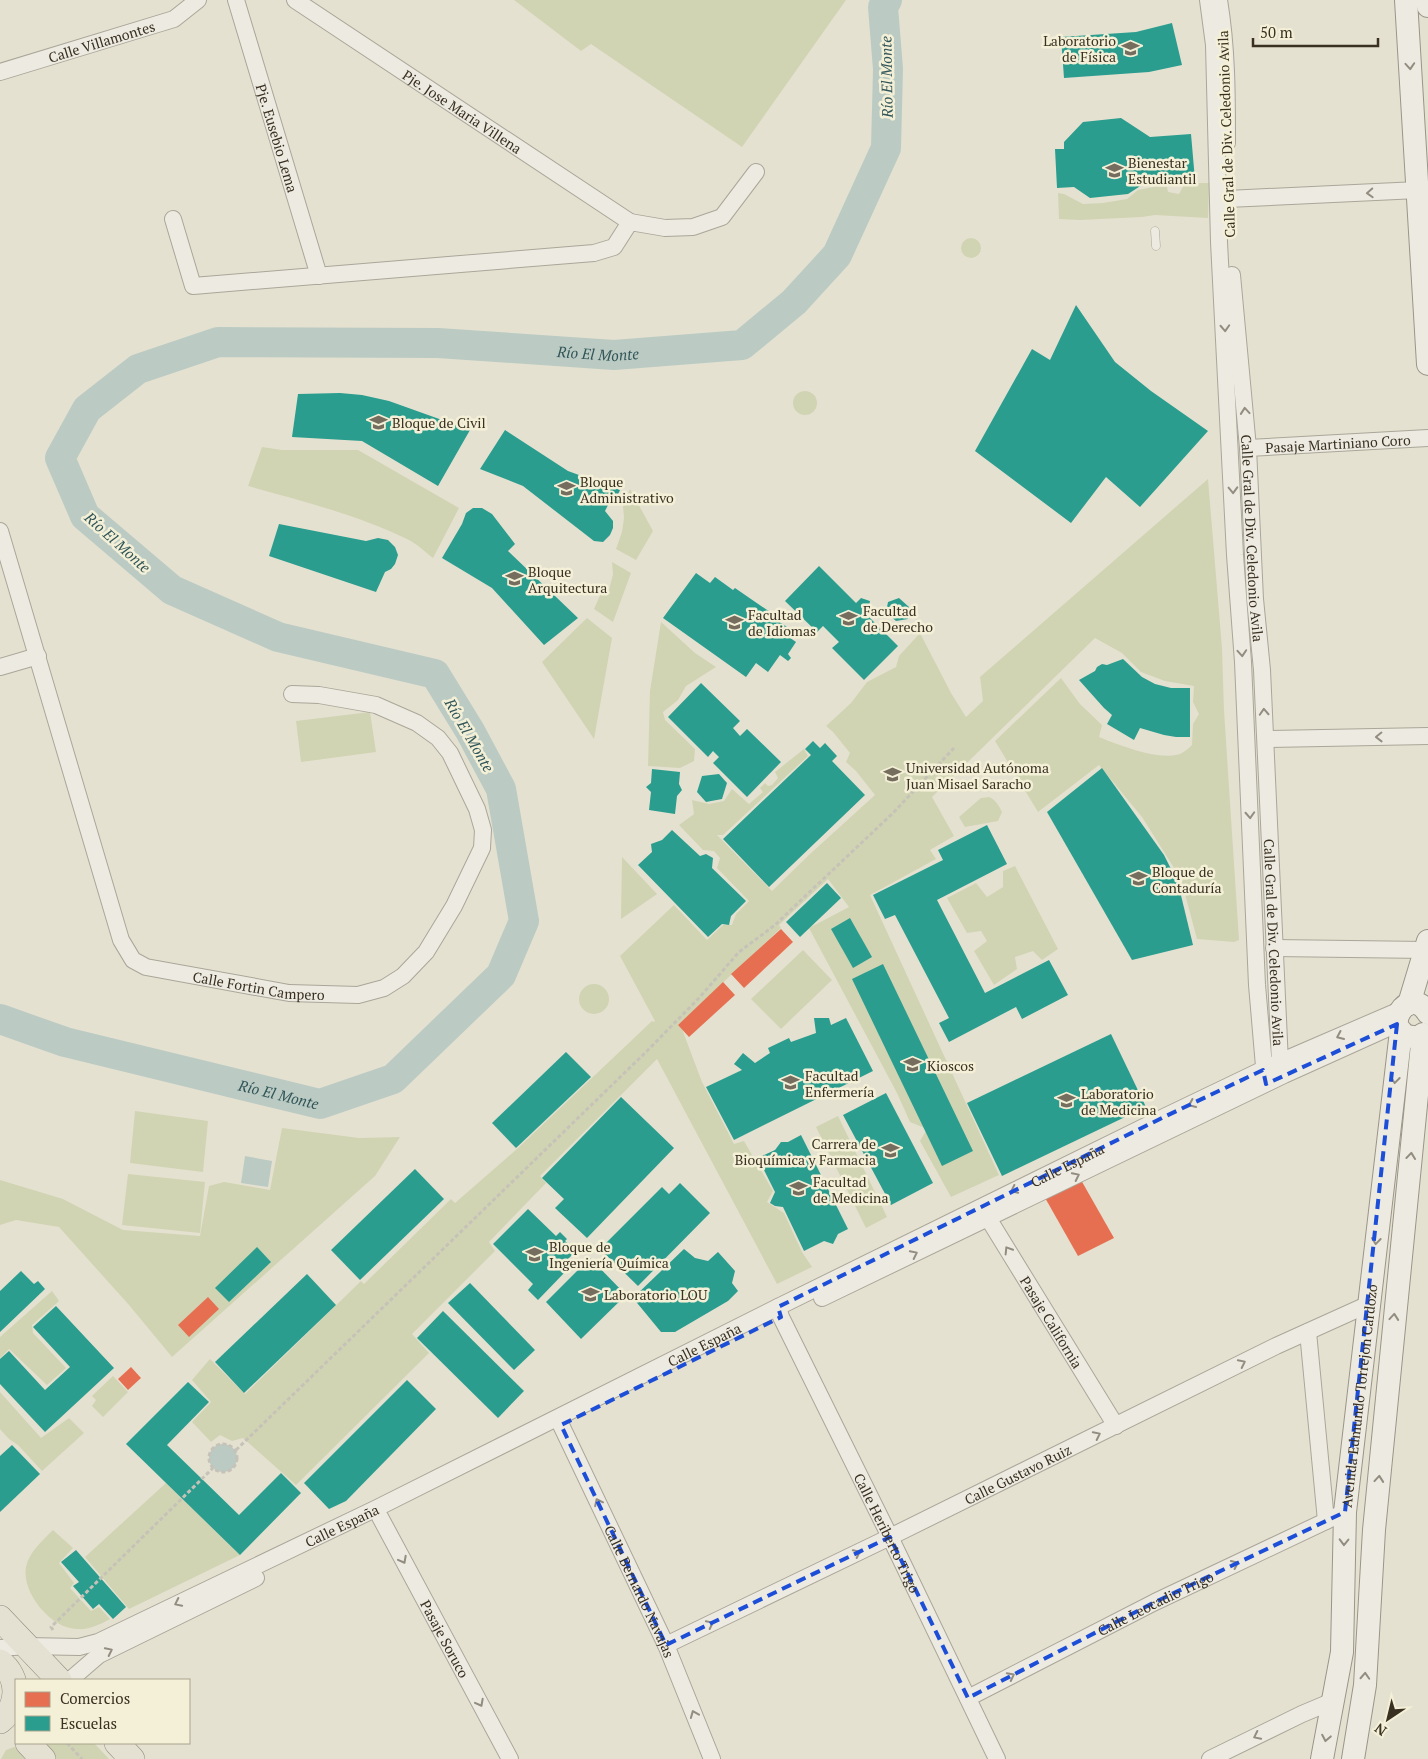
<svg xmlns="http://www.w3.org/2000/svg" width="1428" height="1759" viewBox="0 0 1428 1759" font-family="'PT Serif',serif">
<rect width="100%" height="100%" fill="#e5e1d0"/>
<g fill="#d0d4b3">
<polygon points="514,0 846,0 742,147 591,44 581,51"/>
<polygon points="1185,183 1209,183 1208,218 1155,215 1142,217 1080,220 1059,219 1058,193 1064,194 1083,204 1103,203 1127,199 1138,190 1153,187 1167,187 1168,192 1179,194"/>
<circle cx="971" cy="248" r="10"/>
<circle cx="805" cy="403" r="12"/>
<path d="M262 447 282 450H358L459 508 433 558C425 552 417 544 409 540 361 516 299 500 248 486Z"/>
<path d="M1208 479 1222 648 1224 710 1239 940 1234 942 1197 939 1181 879 1142 817 1099 765 1038 812 995 741 1061 678 1080 704 1102 725 1099 737C1119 745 1158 761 1180 754 1184 752 1189 748 1192 745L1193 724 1199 714 1193 702 1194 686 1165 681 1141 672 1122 653 1095 638 932 797 954 836 930 850 936 859 870 895 999 1175 951 1197 920 1141 927 1129 910 1122 897 1093 809 928 849 907 828 879 779 925 781 928 678 1025 682 1029 702 1082 734 1144 744 1141 773 1191 767 1202 784 1213 802 1252 812 1267 777 1284 657 1059 540 1176 546 1183 489 1242 495 1251 412 1334 429 1353 296 1485 243 1438 232 1441 220 1435 211 1442 192 1422 211 1402 192 1380 210 1359 245 1394 361 1281 364 1284 451 1199 455 1203 517 1149 652 1021 654 1022 655 1021 620 956 674 905 707 940 723 925H732L736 914 749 901 717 868 720 858 714 851 703 850 679 825 694 814 692 800 709 804 724 801 732 789 749 804 763 792 760 788 765 783 768 786 772 785 778 778 775 772 804 749 808 756 723 835H717L772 891 810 854 875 795 856 771 846 762 850 753 833 732 826 726 851 703 867 682 896 667 899 656 920 633 951 693 966 717 983 701 980 677Z"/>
<polygon points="630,489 653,531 636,560 616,549 622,532 624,518 623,506"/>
<polygon points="612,562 631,573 613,622 594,609 602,591 609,590 613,574"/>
<polygon points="587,618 612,638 594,739 542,662"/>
<polygon points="661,622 695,653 716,667 686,686 678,700 663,712 665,720 695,749 694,761 680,768 648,766 650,691"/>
<polygon points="370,712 376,752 301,762 296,721"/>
<path d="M989 797C996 800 999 806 1002 812L998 821 965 827 959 817 981 798Z"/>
<polygon points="622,857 657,894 621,919"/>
<polygon points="1015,866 1058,949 1042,960 1033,951 1015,957 1017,969 994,985 974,951 987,941 981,931 967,933 947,898 976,883 987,897 1003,887 1003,871"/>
<polygon points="803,950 832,980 781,1029 751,999"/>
<circle cx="594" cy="999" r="15"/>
<polygon points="135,1111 208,1121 203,1172 130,1163"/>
<polygon points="838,1116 887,1217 866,1228 816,1127"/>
<polygon points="282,1128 359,1138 400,1137 375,1176 172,1357 129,1305 59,1227 16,1220 0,1225 0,1180 63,1199 123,1230 200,1236 209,1186 224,1182 270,1190"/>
<polygon points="128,1174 205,1182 200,1233 122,1225"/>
<polygon points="52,1291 59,1301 32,1325 33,1333 66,1368 47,1385 9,1349 0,1358 0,1337"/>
<polygon points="113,1376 128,1392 103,1417 92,1406 96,1400 92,1396"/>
<polygon points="0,1392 41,1438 69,1418 84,1433 42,1471 18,1445 9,1439 0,1429"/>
<polygon points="166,1483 240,1555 129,1609 85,1557"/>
<path d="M53 1530 73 1548 59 1563 74 1583 70 1588 91 1611 99 1607 110 1619C99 1625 89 1630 77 1629 51 1629 21 1592 26 1567 29 1552 43 1540 53 1530Z"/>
<polygon points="41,1743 94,1743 109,1759 56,1759"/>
<polygon points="14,1747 27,1749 37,1759 1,1759 6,1750"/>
</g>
<g fill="#bbcbc3">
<polygon points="245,1156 272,1161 268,1187 241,1183"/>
<circle cx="223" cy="1458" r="14"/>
</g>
<g fill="#e76f51">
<polygon points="781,929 793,942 744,988 731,974"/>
<polygon points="723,982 735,995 689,1037 678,1025"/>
<polygon points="1081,1180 1114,1238 1078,1256 1044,1196"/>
<polygon points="208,1297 219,1309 189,1337 178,1325"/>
<polygon points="131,1367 141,1378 128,1390 118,1379"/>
</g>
<g fill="#2a9d8f">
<polygon points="1172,23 1182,65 1149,72 1064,78 1061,37 1136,32"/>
<polygon points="1121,118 1150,137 1191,134 1195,180 1145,183 1128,194 1090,198 1074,187 1057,188 1055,149 1064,149 1064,142 1083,122"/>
<polygon points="1076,305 1115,362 1151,391 1208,431 1140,507 1106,477 1071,523 975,451 1032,349 1050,360"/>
<polygon points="340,393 362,395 389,401 470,430 438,486 362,441 292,437 298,394"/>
<polygon points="505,430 568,471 620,490 614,503 609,503 605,511 613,521 613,528 610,535 603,542 594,541 523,486 480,469"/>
<polygon points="473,508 482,508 492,514 515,544 508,551 578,618 544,645 492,588 442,558 462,524 466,513"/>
<polygon points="279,524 366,541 378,538 388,540 395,547 398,555 395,564 391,569 385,572 376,592 269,556"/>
<polygon points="819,566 856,603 861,598 870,601 869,607 864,612 898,646 864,680 832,648 839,642 823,626 817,632 785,601"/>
<polygon points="696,573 710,583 715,577 733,590 735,588 770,612 768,614 787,627 783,633 796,642 788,654 791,658 788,661 780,655 768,672 756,663 746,677 663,618"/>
<polygon points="899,598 909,607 908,619 896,621 886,612 888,602"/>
<polygon points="1123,659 1142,677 1155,684 1171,688 1190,688 1190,737 1176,737 1164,735 1140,728 1134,740 1107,724 1112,715 1104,708 1079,680 1095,671 1097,667 1102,664 1107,665"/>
<polygon points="701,683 740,721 733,728 740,736 747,729 781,762 747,797 713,763 719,757 713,751 708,757 668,717"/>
<polygon points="813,741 820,748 825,743 837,756 832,761 865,795 769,887 723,839 811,755 805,749"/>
<polygon points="1102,768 1164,855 1178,883 1193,945 1132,960 1047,812"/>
<polygon points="652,769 680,772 679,784 682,790 677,796 675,814 649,810 651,792 646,787 651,783"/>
<polygon points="719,774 727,783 722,799 706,802 697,792 702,776"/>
<polygon points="987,825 1007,864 937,900 985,993 1049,960 1068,995 1022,1019 1016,1007 949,1042 939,1023 949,1018 895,915 885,919 873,895 943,860 938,850"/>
<polygon points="672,830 700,856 706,854 713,858 712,868 746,901 731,916 729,925 722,924 708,937 638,865 652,852 651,844 662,840"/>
<polygon points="827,883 841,898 800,937 786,922"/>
<polygon points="850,918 872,957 853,968 831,929"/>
<polygon points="883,964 973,1151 942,1166 852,979"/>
<polygon points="814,1018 829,1018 831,1025 846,1018 873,1071 734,1140 706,1087 742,1070 734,1064 743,1053 755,1063 770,1053 768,1048 789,1038 791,1042 816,1033"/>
<polygon points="1111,1034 1146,1107 1002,1176 967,1103"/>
<polygon points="566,1052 591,1077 516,1148 492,1123"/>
<polygon points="886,1093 933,1183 891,1205 843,1115"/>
<polygon points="621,1097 674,1148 587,1238 555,1208 564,1199 542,1178"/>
<polygon points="801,1135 848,1229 838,1234 833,1244 824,1241 804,1251 783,1207 775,1206 770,1203 775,1192 758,1158 775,1150 781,1142 788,1142"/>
<polygon points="415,1169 444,1199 360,1280 331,1250"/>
<polygon points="680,1183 710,1213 638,1286 600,1249 662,1187 669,1194"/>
<polygon points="528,1209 556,1236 560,1232 567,1239 565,1241 576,1251 561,1266 566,1271 538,1300 528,1290 533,1284 493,1244"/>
<polygon points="257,1247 271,1262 229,1302 215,1288"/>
<polygon points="684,1249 695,1258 708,1261 718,1252 735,1271 732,1283 738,1291 728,1301 675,1332 661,1332 633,1298"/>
<polygon points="590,1258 626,1295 581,1339 546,1302"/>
<polygon points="21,1271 34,1284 38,1281 45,1289 0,1332 0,1291"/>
<polygon points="307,1274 336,1305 244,1393 215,1362"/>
<polygon points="470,1283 535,1350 514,1370 448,1303"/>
<polygon points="56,1306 114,1368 45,1432 0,1384 0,1359 9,1351 45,1390 70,1367 33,1327"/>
<polygon points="443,1311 524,1391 498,1418 417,1338"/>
<polygon points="407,1380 436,1409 346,1501 329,1509 304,1483"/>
<polygon points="188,1382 209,1402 167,1445 239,1515 281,1473 301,1493 240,1555 126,1444"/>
<polygon points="12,1445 40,1474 0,1512 0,1456"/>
<polygon points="76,1550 126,1607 113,1619 99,1604 93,1609 73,1586 79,1582 61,1562"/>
</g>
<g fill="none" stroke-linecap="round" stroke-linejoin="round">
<path stroke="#bbcbc3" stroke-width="30" id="s1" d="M0 1019 65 1042 320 1104 393 1079 501 975 524 921 501 789 470 731 435 674 278 637 172 590 85 516 60 458 87 409 138 369 218 342 438 343 614 355 742 345 794 302 837 255 886 148 888 69 883 7 887 0"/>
<defs>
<polyline id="lane" points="1155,231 1156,246"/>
<g id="street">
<path id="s2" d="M236 0 319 276"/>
<path id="s3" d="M295 0 630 222"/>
<polyline points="1208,0 1214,45 1219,242 1235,555 1243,662 1257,985 1265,1078"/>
<path d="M1219 0C1227 48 1227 95 1227 143"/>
<path id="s4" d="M0 72 174 19 198 0"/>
<polyline points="1227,199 1418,190"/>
<polyline points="173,219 193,286 594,253 614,247 630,222 665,228 693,227 722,217 756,172"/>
<path id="s5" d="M1232 275 1248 448 1255 599 1262 670 1280 1063 1282 1071"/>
<path id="s6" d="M1248 448 1428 438"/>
<path id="s7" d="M0 531 121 940 133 960 146 967 289 993 358 995 384 988 403 976 426 952 454 906 482 848 483 830 477 809 450 753 438 738 417 723 376 705 319 695 292 694"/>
<polyline points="0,667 38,656"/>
<polyline points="1266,739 1428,736"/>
<polyline points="1274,948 1426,950"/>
<path id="s8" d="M988 1218 1116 1426"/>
<polyline points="822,1298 1284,1075 1397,1024"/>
<path id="s9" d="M778 1307 781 1317 890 1537 997 1759"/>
<polyline points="1308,1332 1326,1521"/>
<path id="s10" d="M561 1425 666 1645 712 1759"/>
<path id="s11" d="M380 1517 510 1759"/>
<path id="s12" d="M666 1645 890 1537 1276 1346 1369 1304"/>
<path id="s13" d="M0 1648 27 1646 79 1647 98 1642 377 1508 778 1307 1166 1116 1268 1067 1400 1010"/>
<polyline points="70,1680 99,1655 256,1578"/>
<path id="s14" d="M968 1698 1155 1602 1345 1512"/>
<polyline points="1210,1759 1302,1714 1333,1701"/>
</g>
<g id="secondary">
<polyline points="1406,0 1428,364"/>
<polyline points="1428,0 1428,6"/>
<polyline points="1409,1004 1428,941"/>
<path d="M1413 1037C1378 1033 1408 982 1428 1013"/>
<path id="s15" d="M1322 1759 1342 1652 1345 1512 1401 1031"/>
<polyline points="1353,1759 1365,1685 1374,1530 1423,1034"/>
</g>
<g id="primary">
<polyline points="0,1618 59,1680"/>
<path d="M0 1662C20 1677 20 1706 0 1721"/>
<polyline points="28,1743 43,1759"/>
<polyline points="117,1743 132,1759"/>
</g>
</defs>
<use href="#lane" stroke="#aaa699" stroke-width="9"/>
<use href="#street" stroke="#aaa699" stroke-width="18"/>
<use href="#secondary" stroke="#9a9588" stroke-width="24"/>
<use href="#primary" stroke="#908b7f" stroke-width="26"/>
<g stroke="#c6c2b8" stroke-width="3" stroke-dasharray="4 2.5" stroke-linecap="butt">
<circle cx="223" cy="1458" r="14"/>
<polyline points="236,1450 647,1051 699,998 739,952 775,925 799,902 893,813 954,748"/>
<polyline points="53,1630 51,1627 213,1468"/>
<polyline points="67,1743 82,1759"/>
</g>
<use href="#lane" stroke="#edeae1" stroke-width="8"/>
<use href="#street" stroke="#edeae1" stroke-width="16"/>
<use href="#secondary" stroke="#edeae1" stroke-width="22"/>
<use href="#primary" stroke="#e4e1d3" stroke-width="25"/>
</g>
<defs><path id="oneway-chevron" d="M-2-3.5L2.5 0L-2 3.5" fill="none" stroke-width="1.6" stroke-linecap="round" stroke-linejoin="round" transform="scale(1.25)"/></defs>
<g stroke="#938d81">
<use href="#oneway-chevron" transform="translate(1410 66) rotate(86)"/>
<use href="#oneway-chevron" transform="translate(1370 193) rotate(177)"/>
<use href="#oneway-chevron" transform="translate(1225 328) rotate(87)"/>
<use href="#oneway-chevron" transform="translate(1245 411) rotate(-95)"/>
<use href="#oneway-chevron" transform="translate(1233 490) rotate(88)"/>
<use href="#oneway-chevron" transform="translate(1242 653) rotate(86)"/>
<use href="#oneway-chevron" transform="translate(1264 712) rotate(-93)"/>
<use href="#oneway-chevron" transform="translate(1379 737) rotate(179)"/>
<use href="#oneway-chevron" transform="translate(1250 815) rotate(87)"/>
<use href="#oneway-chevron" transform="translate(1340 1036) rotate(156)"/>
<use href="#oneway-chevron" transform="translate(1395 1080) rotate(97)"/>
<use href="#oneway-chevron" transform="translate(1192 1104) rotate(155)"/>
<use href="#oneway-chevron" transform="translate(1411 1156) rotate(-84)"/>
<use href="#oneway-chevron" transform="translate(1076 1176) rotate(-26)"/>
<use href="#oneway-chevron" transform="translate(1014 1190) rotate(154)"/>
<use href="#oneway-chevron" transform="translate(1376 1241) rotate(97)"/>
<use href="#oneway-chevron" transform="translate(1008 1250) rotate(-122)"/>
<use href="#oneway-chevron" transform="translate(914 1254) rotate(-26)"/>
<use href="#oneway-chevron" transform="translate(1394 1317) rotate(-85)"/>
<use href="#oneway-chevron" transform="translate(1242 1363) rotate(-26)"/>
<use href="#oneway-chevron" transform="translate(1097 1435) rotate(-26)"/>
<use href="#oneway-chevron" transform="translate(1379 1479) rotate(-85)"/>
<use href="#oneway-chevron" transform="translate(598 1502) rotate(-116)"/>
<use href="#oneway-chevron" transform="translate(1344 1542) rotate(91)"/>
<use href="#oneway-chevron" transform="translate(857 1553) rotate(-26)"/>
<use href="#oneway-chevron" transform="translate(403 1560) rotate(62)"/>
<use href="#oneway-chevron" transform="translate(1235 1564) rotate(-25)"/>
<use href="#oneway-chevron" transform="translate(178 1603) rotate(154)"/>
<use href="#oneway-chevron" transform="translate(710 1624) rotate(-26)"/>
<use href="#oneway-chevron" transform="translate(109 1651) rotate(-26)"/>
<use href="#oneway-chevron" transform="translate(1011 1676) rotate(-27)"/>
<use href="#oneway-chevron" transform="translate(1365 1676) rotate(-87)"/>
<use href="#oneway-chevron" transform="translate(480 1703) rotate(62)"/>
<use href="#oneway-chevron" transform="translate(694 1714) rotate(-112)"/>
<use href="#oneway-chevron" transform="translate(1257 1736) rotate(154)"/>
<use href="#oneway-chevron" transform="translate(1326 1738) rotate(101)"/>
</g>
<path fill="none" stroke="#1d4ed8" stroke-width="4" stroke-dasharray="10 6" stroke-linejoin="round" d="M1397 1024 1345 1512 1155 1602 968 1698 890 1537 666 1645 561 1425 781 1317 778 1307 1166 1116 1263 1070 1266 1084Z"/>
<defs>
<symbol id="university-bare" viewBox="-9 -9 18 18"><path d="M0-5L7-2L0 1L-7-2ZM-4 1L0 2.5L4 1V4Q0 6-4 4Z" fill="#756e5e" stroke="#f4f0d7" stroke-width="2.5" paint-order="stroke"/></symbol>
</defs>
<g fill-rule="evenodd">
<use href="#university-bare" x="1118" y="36" width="25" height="25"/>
<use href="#university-bare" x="1102" y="158" width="25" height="25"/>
<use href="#university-bare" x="366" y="410" width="25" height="25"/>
<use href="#university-bare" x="554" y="476" width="25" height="25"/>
<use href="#university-bare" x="502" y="566" width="25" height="25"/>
<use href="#university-bare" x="836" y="606" width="25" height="25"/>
<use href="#university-bare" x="722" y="610" width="25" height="25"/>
<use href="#university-bare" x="880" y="762" width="25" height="25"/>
<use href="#university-bare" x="1126" y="866" width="25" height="25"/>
<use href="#university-bare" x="900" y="1052" width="25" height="25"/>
<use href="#university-bare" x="778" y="1070" width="25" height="25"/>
<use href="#university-bare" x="1054" y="1088" width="25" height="25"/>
<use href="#university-bare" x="878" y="1138" width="25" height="25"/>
<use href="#university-bare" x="786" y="1176" width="25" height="25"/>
<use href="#university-bare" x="522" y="1242" width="25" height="25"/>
<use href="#university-bare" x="578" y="1282" width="25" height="25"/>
</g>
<g text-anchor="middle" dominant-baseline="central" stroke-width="5" stroke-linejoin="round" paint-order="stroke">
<g font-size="14" fill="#393021" stroke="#f4f0d7" text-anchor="start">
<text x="1116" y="40" text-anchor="end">Laboratorio<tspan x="1116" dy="16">de Física</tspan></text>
<text x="1128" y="162">Bienestar<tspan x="1128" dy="16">Estudiantil</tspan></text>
<text x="392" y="422">Bloque de Civil</text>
<text x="580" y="481">Bloque<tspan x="580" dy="16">Administrativo</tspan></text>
<text x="528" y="571">Bloque<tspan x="528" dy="16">Arquitectura</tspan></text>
<text x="863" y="610">Facultad<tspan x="863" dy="16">de Derecho</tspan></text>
<text x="748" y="614">Facultad<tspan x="748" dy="16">de Idiomas</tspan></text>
<text x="906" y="767">Universidad Autónoma<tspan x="906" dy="16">Juan Misael Saracho</tspan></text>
<text x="1152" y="871">Bloque de<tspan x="1152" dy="16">Contaduría</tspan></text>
<text x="927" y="1065">Kioscos</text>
<text x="805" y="1075">Facultad<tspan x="805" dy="16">Enfermería</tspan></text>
<text x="1081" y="1093">Laboratorio<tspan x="1081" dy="16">de Medicina</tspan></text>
<text x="876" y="1143" text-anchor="end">Carrera de<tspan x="876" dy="16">Bioquímica y Farmacia</tspan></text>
<text x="813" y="1181">Facultad<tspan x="813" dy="16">de Medicina</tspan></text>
<text x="549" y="1246">Bloque de<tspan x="549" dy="16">Ingeniería Química</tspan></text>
<text x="604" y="1294">Laboratorio LOU</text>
</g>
<g font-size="14" fill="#393021" stroke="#f4f0d7">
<text stroke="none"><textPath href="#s4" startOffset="106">Calle Villamontes</textPath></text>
<text stroke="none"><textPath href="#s3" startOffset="201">Pje. Jose Maria Villena</textPath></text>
<text transform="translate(1226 134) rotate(-92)">Calle Gral de Div. Celedonio Avila</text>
<text stroke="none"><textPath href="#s2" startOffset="144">Pje. Eusebio Lema</textPath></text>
<text stroke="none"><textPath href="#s6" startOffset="90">Pasaje Martiniano Coro</textPath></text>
<text stroke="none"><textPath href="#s5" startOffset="264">Calle Gral de Div. Celedonio Avila</textPath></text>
<text stroke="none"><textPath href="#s5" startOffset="669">Calle Gral de Div. Celedonio Avila</textPath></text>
<text stroke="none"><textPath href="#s7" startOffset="579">Calle Fortin Campero</textPath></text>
<text stroke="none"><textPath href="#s13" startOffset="1179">Calle España</textPath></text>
<text stroke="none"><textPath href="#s8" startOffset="122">Pasaje California</textPath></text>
<text stroke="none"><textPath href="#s13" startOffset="774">Calle España</textPath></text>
<text stroke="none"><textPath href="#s15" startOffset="366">Avenida Edmundo Torrejon Cardozo</textPath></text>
<text stroke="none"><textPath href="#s12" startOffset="391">Calle Gustavo Ruiz</textPath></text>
<text stroke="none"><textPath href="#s13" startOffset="369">Calle España</textPath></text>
<text stroke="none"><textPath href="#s9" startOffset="251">Calle Heriberto Trigo</textPath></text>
<text stroke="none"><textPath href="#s10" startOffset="184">Calle Bernardo Navajas</textPath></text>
<text stroke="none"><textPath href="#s14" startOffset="210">Calle Leocadio Trigo</textPath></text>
<text stroke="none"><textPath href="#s11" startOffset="138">Pasaje Soruco</textPath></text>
</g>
<g font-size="15" font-style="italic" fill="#315558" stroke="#f4f0d7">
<text transform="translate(886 77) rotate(-91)">Río El Monte</text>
<text stroke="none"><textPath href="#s1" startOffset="1924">Río El Monte</textPath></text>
<text transform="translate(118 542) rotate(42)">Río El Monte</text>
<text transform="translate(470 735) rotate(60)">Río El Monte</text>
<text stroke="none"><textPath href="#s1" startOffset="289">Río El Monte</textPath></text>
</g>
</g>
<rect x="15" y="1679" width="175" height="65" fill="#f4f0d7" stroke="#a9a38e"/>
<rect x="25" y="1692" width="25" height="15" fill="#e76f51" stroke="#a9a38e"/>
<text x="60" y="1704" font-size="15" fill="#393021">Comercios</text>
<rect x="25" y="1716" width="25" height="15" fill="#2a9d8f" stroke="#a9a38e"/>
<text x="60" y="1729" font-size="15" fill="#393021">Escuelas</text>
<g transform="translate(1388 1719) rotate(215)" stroke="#f4f0d7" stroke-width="4" paint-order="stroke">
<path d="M0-4L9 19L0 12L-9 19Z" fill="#393021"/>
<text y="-8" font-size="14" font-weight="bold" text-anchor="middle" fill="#393021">N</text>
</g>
<path d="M1253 38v8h125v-8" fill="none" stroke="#393021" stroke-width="2.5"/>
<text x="1260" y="38" font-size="15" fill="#393021" stroke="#f4f0d7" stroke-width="4" paint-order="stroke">50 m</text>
</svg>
